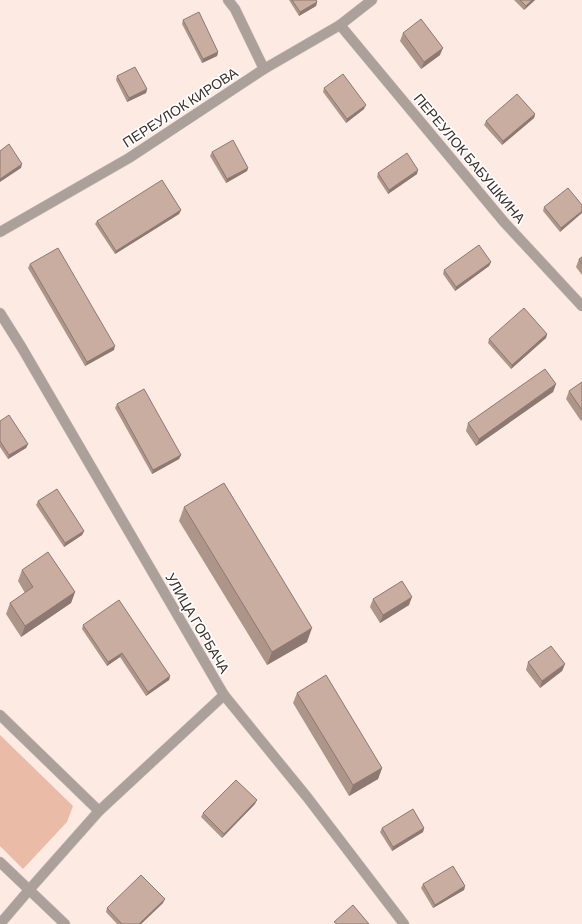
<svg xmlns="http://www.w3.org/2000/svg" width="582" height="924" viewBox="0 0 582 924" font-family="Barlow,sans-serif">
<rect width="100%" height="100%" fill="#fdebe3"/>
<polygon fill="#eabba7" points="0,735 73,806 67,822 23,869 0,846"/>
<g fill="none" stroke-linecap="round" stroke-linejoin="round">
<defs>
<polyline id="lane" points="0,924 29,890"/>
<g id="street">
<polyline points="228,0 235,9 264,69"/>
<polyline points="340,25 504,222 582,306"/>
<polyline points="0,232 129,158 264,69 340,25 372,0"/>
<polyline points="0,313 22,348 224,695 307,797 404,924"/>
<polyline points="0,715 99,811"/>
<polyline points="0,862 65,924"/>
<polyline points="29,890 99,811 224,695"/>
</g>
</defs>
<use href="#lane" stroke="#dac9c2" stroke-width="11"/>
<use href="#street" stroke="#dac9c2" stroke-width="11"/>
<use href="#lane" stroke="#aca09b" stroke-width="10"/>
<use href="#street" stroke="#aca09b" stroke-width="10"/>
</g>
<g fill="#ad958a">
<polygon points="289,0 316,0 317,2 316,6 299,16"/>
<polygon points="514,0 535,0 524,10"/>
<polygon points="183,20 218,52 217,56 202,63 182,24"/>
<polygon points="403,33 440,55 421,69 400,41"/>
<polygon points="117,76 147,89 146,93 127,102 116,80"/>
<polygon points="324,88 364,109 346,123 323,92"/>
<polygon points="535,114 534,118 502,145 484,125 486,121"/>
<polygon points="212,152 248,168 247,171 226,183 210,156"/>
<polygon points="378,173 417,174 388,194 377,177"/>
<polygon points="582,205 560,232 543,211 544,207"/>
<polygon points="181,210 179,214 115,254 95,224 97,221"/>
<polygon points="582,257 582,275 576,267 579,259"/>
<polygon points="491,262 489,266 455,291 443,274 444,270"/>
<polygon points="30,264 114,350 85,366 28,268"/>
<polygon points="547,334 546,338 511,369 488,343 489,339"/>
<polygon points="582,382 582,420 581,421 566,399 569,391"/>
<polygon points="556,384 553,392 476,446 466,431 468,423"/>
<polygon points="117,404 181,455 179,459 152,474 115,408"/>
<polygon points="0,421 28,444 26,448 8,459 0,447"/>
<polygon points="38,501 84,531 82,535 64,547 36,505"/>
<polygon points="184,507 307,642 267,665 179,521"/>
<polygon points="22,570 75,592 71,603 21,637 6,614 10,603 25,593 18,581"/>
<polygon points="373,599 409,605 380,623 370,607"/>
<polygon points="83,625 170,676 169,680 146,696 120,657 107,666 82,629"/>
<polygon points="528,662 565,664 562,671 540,688 526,670"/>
<polygon points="297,693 382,768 378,779 349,796 293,703"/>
<polygon points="255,804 222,838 201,817 203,813"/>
<polygon points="382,828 424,828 423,832 392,851 380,832"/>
<polygon points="423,884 465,886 464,890 433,908 421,888"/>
<polygon points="163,903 141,924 117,924 106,912 107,908"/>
</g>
<g fill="#8d7971">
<polygon points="532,0 535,0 524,10 526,6"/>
<polygon points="317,2 316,6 299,16 300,12"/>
<polygon points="443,48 440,55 421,69 424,62"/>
<polygon points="218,52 217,56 202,63 203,59"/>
<polygon points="147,89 146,93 127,102 129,98"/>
<polygon points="366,105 364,109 346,123 347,119"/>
<polygon points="535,114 534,118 502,145 503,141"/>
<polygon points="22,164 21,168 0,182 0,179"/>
<polygon points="248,168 247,171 226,183 227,179"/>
<polygon points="418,170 417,174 388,194 389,190"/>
<polygon points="181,210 179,214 115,254 116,251"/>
<polygon points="582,211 582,213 560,232 561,228"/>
<polygon points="491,262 489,266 455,291 456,287"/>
<polygon points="547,334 546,338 511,369 512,365"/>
<polygon points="115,346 114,350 85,366 87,362"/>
<polygon points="556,384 553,392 476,446 479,439"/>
<polygon points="28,444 26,448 8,459 9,455"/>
<polygon points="181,455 179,459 152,474 153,470"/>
<polygon points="84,531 82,535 64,547 65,543"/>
<polygon points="75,592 71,603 21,637 25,626"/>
<polygon points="412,597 409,605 380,623 383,615"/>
<polygon points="312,628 307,642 267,665 272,652"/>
<polygon points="122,653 120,657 107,666 108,662"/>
<polygon points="565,664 562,671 540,688 542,681"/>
<polygon points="170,676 169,680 146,696 148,692"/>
<polygon points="382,768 378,779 349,796 353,785"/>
<polygon points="257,800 255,804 222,838 224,834"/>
<polygon points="424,828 423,832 392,851 393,847"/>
<polygon points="465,886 464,890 433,908 435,905"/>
<polygon points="165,899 163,903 141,924 139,924"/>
</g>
<g fill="#c9ada1" stroke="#8d7971">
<polygon points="292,0 316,0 317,2 300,12"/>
<polygon points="520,0 532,0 526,6"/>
<polygon points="199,12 218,52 203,59 183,20"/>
<polygon points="421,19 443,48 424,62 403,33"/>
<polygon points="135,67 147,89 129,98 117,76"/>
<polygon points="343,74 366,105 347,119 324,88"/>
<polygon points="517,94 535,114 503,141 486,121"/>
<polygon points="233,140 248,168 227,179 212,152"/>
<polygon points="9,144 22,164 0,179 0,151"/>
<polygon points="407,153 418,170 389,190 378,173"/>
<polygon points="162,180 181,210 116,251 97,221"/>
<polygon points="568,188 582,205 582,211 561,228 544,207"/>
<polygon points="479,245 491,262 456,287 444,270"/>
<polygon points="58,248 115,346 87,362 30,264"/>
<polygon points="582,257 582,264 579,259"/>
<polygon points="524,308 547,334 512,365 489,339"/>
<polygon points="545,369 556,384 479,439 468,423"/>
<polygon points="582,382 582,410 569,391"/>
<polygon points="144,389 181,455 153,470 117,404"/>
<polygon points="9,415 28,444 9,455 0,441 0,421"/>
<polygon points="224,483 312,628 272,652 184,507"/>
<polygon points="57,489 84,531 65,543 38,501"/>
<polygon points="48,552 75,592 25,626 10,603 33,587 22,570"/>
<polygon points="402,581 412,597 383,615 373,599"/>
<polygon points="119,600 170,676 148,692 122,653 108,662 83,625"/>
<polygon points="551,646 565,664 542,681 528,662"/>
<polygon points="326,675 382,768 353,785 297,693"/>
<polygon points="236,780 257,800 224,834 203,813"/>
<polygon points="413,809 424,828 393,847 382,828"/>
<polygon points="453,866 465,886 435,905 423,884"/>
<polygon points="141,875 165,899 139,924 122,924 107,908"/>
<polygon points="353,905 369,924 337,924 334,922"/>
</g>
<g text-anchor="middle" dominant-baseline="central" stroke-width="3.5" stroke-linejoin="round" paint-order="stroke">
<g font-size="14" fill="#3b2f2b" stroke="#fff">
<text transform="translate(180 107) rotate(-33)">ПЕРЕУЛОК КИРОВА</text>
<text transform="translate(470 158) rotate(50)">ПЕРЕУЛОК БАБУШКИНА</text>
<text transform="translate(198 623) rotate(60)">УЛИЦА ГОРБАЧА</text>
</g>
</g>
</svg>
